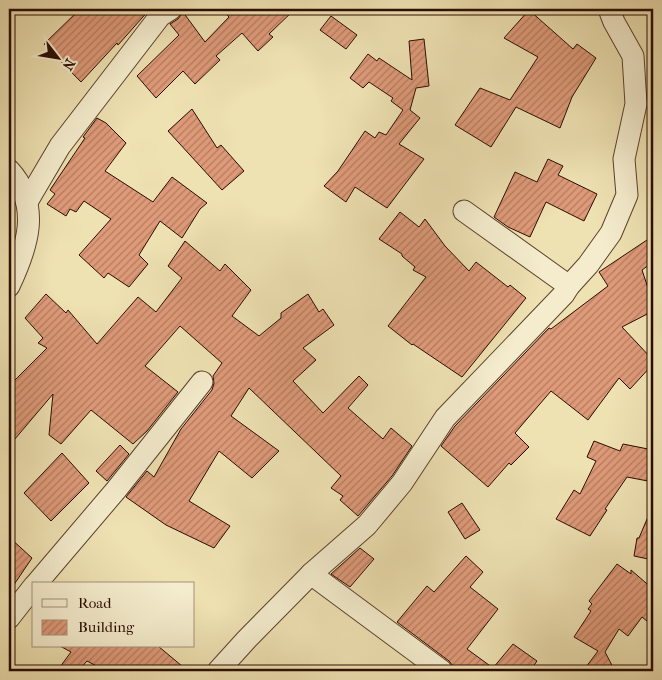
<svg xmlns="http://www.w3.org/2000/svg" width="662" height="680" viewBox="0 0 662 680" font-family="'IM FELL French Canon',serif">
<defs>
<pattern id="building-hatch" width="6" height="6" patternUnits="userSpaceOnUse" patternTransform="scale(1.25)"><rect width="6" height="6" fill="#de9a79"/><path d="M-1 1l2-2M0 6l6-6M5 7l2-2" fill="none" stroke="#b47c61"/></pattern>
</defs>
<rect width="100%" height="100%" fill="#eee1b2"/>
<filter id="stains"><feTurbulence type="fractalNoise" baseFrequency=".004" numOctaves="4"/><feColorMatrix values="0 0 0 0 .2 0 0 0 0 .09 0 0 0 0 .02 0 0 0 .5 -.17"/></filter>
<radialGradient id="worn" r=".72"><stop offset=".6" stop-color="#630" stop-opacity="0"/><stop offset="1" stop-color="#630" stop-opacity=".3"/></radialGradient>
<g fill="url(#building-hatch)" stroke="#2b0c00">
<polygon points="80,9 150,9 118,45 117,43 81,82 44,44"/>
<polygon points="222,9 295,9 269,34 273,37 258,51 242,33 216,56 220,60 195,84 183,71 156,98 137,76 179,35 170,24 178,19 183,12 205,42 229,17"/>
<polygon points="529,10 573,49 577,44 596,58 572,97 560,128 516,107 491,147 455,125 480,88 510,100 538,57 504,38"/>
<polygon points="331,16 357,35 346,49 320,30"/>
<polygon points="424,39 429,86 416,88 410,110 420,118 399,144 424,159 387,208 355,187 346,202 324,186 338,171 365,131 375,138 379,132 386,135 403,110 391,101 393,98 369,82 363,88 350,78 368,54 377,61 379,58 412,80 409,41"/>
<polygon points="192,109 217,148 221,145 244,171 222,190 168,131"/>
<polygon points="97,118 106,123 126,143 105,171 153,202 172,177 207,203 200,209 182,238 160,221 139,255 148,264 129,287 108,273 104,278 79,255 111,219 84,201 76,212 70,209 66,216 47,204 55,194 50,190 85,138 83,137"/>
<polygon points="548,159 563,166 558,175 597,194 584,221 546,202 530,237 508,227 494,217 515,172 537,182"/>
<polygon points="400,212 419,227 425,219 445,246 469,271 476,262 508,287 510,285 526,298 462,377 413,344 412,345 388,326 426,277 413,270 415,267 402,256 402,254 379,239"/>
<polygon points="653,236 653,262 642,270 653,303 653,311 622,327 653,360 653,364 630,389 619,378 588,420 551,391 515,433 529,447 511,465 509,463 488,487 441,446 455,426 549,328 551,329 608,286 599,272"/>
<polygon points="185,241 220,271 225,264 251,290 232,316 259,336 281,318 281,313 308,294 319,312 323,309 334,325 303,348 316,360 293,381 323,413 359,376 368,385 348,408 383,439 391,428 412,446 392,476 358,516 340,500 343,496 331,488 341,476 249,388 231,416 279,451 252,478 219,451 189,501 230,526 214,548 166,525 126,497 147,471 154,477 181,429 212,390 214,383 213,376 222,363 180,326 145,366 178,392 147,431 133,444 91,410 61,444 49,435 53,394 9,446 9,386 47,348 38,343 43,338 25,318 46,294 66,313 68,310 97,344 138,297 156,312 182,278 168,266"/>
<polygon points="594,441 620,451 623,444 653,450 653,482 627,477 605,509 607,510 590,536 556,519 574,490 580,494 596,461 587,457"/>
<polygon points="120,445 129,454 107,481 96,471"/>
<polygon points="62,453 89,483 51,521 24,493"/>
<polygon points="462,503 480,530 465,539 448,512"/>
<polygon points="653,505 653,560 634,556 637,538 639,538"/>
<polygon points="9,537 32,558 9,592"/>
<polygon points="360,548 374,559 350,587 331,574"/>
<polygon points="466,556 483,572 470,587 498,609 467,649 493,668 513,644 537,661 530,671 457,671 449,661 397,622 427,586 434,592"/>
<polygon points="617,564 631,574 631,570 653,589 653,626 642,617 628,636 619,629 605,652 615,671 583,671 598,651 574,637 591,611 588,609 592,604 589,601"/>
<polygon points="60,646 158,646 188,671 106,671 87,661 78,671 57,671 71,652"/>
</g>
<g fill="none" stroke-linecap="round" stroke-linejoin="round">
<defs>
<g id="street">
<path d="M9 170C42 206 27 248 9 286"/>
<polyline points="27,202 60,146 160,16 171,9"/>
<polyline points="569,286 588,265 611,233 627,195 624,159 636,104 633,56 614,22 609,9"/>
<polyline points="311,574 442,671"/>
<polyline points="36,584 116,490 202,382"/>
<polyline points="9,618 34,586"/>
<polyline points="218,671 247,639 311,574 367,525 402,483 445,418 564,294 569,286 464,211"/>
</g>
</defs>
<use href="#street" stroke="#5c412c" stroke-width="23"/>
<use href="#street" stroke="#f4eccd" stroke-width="21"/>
<polyline stroke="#2b0c00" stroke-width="4" stroke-dasharray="9 9" stroke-linecap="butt" points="648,9 653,15"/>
</g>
<rect width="662" height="680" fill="none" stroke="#eee1b2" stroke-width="30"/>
<rect x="10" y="10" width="642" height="660" fill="none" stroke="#2b0c00" stroke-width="2.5"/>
<rect x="15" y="15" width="632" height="650" fill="none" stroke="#2b0c00"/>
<rect x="32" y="582" width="162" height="65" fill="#f4eccd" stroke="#a4927b"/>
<rect x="42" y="599" width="25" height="8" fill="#f4eccd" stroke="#a4927b"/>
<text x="78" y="608" font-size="15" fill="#2b0c00">Road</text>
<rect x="42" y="620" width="25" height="15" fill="url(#building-hatch)" stroke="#a4927b"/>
<text x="78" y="632" font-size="15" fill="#2b0c00">Building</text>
<g transform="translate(58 58) rotate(121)" stroke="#f4eccd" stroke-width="4" paint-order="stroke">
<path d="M0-4L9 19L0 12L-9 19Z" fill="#2b0c00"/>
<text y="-8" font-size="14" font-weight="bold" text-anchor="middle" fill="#2b0c00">N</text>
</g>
<rect width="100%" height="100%" filter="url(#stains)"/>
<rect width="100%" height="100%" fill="url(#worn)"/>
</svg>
